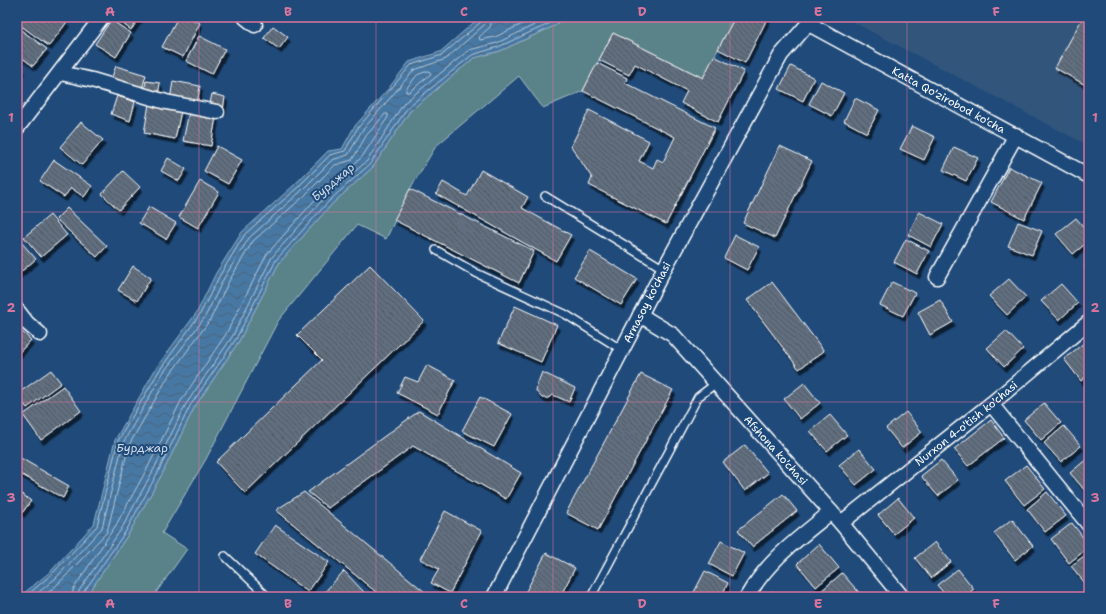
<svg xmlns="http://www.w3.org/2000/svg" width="1106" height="614" viewBox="0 0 1106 614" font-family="'Shantell Sans',sans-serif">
<defs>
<pattern id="water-waves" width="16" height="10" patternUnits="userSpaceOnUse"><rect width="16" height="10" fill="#4778a4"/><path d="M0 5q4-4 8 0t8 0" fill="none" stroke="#4a6278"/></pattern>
<pattern id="building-back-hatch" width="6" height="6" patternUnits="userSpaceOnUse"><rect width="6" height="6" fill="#606e7f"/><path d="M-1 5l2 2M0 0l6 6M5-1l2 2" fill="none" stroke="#53585e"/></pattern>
<filter id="shadow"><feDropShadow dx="2.5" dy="4.5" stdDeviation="0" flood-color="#0009"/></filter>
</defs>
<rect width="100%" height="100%" fill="#1f4a7a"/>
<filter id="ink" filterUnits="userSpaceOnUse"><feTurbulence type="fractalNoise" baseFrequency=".025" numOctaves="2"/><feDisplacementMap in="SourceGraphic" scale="8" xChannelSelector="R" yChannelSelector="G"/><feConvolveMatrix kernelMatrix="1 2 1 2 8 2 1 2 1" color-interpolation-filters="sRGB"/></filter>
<g filter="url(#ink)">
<polygon fill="#32557c" points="853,17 1089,17 1089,146 851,21"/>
<polygon fill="#5a8289" stroke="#acc0c4" points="561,17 735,17 703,78 613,33 583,91 543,108 519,76 436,146 410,189 386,239 357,225 278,321 206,459 162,533 187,549 153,597 86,597 129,533 162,474 194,408 239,341 279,263 332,204 373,167 410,111 474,58 500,51 556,25"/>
<polygon fill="url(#water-waves)" stroke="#91aec8" points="480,17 561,17 556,25 500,51 474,58 410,111 373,167 332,204 279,263 239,341 194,408 162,474 129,533 86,597 19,597 50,572 94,524 115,440 156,368 197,312 216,273 242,232 293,186 328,151 342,149 354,127 388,89 409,62 440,52"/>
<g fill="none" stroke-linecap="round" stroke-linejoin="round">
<g stroke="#b5c9db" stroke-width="1">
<polyline points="493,17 490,27 479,37 480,40 495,37 537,17"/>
<polygon points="429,71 431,74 409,92 406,92 406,89 417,75"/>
<polyline points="25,597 52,574 97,526 118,441 159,371 200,314 220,275 245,234 296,189 330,155 345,151 357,129 411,65 442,55 481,22 482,17"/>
<polyline points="33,597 56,578 102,528 123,443 163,373 205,317 224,278 249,238 299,193 332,160 348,155 361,132 414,70 446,59 484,25 487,17"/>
<polyline points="43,597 60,582 107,532 129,445 168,377 210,320 229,281 253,241 303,197 335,165 352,160 366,136 385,114 388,114 388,117 362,157 321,193 267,254 226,334 181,401 148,467 116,525 74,588 71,597"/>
<polyline points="78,597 79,591 122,528 154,469 186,404 232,337 272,257 325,197 367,161 404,103 469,50 497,43 551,17"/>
<polyline points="83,597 83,593 126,531 158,472 190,406 236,339 276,260 329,201 370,164 408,107 472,55 498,47 553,22 557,17"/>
</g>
</g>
<g fill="url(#building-back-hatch)" stroke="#fff" filter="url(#shadow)">
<polygon points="17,17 61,17 67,22 49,46 17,23"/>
<polygon points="114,17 140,17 131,30"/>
<polygon points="178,17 188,17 200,23 183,57 162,47"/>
<polygon points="735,17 768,17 745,63 718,49"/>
<polygon points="1083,17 1089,17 1089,87 1055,68"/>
<polygon points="111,20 131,33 116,57 95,44"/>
<polygon points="273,26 288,37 279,49 264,38"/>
<polygon points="17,27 47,49 33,66 17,54"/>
<polygon points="613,33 703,78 714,56 744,71 718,122 681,103 687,91 635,64 629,75 599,60"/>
<polygon points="199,36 225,49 212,74 186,61"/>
<polygon points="597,63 627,78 625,83 715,128 666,224 589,185 592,178 571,146 589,110 649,141 639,161 653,168 657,159 663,162 675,137 583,91"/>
<polygon points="17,65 22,69 17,76"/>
<polygon points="116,66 146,75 141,92 110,82"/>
<polygon points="791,66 814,78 803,101 779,89"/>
<polygon points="146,81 160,83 158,96 144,93"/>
<polygon points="173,81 200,86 197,105 170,100"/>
<polygon points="821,81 844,93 832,116 809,104"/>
<polygon points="212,94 225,97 223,110 209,108"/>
<polygon points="117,96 135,102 130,121 111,114"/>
<polygon points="855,98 879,110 867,133 844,121"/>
<polygon points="149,104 181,111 175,139 144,133"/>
<polygon points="189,112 216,117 211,146 183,141"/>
<polygon points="81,122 103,140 82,165 60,147"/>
<polygon points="912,126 935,137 924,160 900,149"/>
<polygon points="217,146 242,160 228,184 204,171"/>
<polygon points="780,146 812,161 775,238 743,223"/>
<polygon points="954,147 978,158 966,181 943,170"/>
<polygon points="168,158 186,169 179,181 161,171"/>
<polygon points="54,160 92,186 84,197 71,188 64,197 40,181"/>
<polygon points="1009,167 1042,183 1024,219 991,202"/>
<polygon points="481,170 528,197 522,208 571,235 556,261 436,194 443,182 467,196"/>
<polygon points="123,171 140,187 119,210 102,194"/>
<polygon points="200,181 219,192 198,228 179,217"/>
<polygon points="410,189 534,251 519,283 394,220"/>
<polygon points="149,207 176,223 166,239 139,223"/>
<polygon points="67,208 107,246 97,257 56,219"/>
<polygon points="919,212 943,224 931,247 908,235"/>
<polygon points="50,215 67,235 41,257 24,237"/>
<polygon points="1076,218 1089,233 1089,241 1073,254 1056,234"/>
<polygon points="1018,222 1042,231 1032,255 1008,246"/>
<polygon points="735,235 759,247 747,270 724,258"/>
<polygon points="906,239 929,251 917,274 894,262"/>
<polygon points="21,242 36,259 17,275 17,246"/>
<polygon points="590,251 637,279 621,305 574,277"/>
<polygon points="1089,262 1089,271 1084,266"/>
<polygon points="370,265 424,321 245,493 216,462 322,360 297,335"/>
<polygon points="133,266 151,278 137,301 118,290"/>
<polygon points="1009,279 1026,297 1007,315 989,296"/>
<polygon points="772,282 824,351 799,369 747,300"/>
<polygon points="892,282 915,293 903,316 880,305"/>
<polygon points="1061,284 1078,303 1059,320 1041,301"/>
<polygon points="940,300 953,322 930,335 918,312"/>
<polygon points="515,306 557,325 541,362 498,343"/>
<polygon points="19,329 31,340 17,355 17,332"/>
<polygon points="1006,331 1023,349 1004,367 987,348"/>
<polygon points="1089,339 1089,374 1081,381 1064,359"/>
<polygon points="427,365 455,380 438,414 397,393 405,377 418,382"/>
<polygon points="51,370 61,383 27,408 17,394"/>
<polygon points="542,372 575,388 569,402 553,395 548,398 542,398 539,395 536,391 537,385"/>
<polygon points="641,374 673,390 598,530 566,513"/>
<polygon points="804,383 820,403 800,419 784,399"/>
<polygon points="63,386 81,411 41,440 23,415"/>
<polygon points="480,397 512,414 494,447 462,431"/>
<polygon points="1044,403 1061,423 1041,440 1024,420"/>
<polygon points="419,411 521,473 506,499 413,446 328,508 308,492"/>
<polygon points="906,412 922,432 902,448 886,428"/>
<polygon points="830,415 847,435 827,451 810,431"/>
<polygon points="991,420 1004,438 968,466 954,449"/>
<polygon points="1064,426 1081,446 1061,462 1044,443"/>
<polygon points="745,445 768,473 745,491 723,462"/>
<polygon points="859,449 876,469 856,485 839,465"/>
<polygon points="17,456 69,486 63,498 17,472"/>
<polygon points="1089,457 1089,491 1087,493 1070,473"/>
<polygon points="941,460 958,480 938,496 921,476"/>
<polygon points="1026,465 1045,489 1024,505 1005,481"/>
<polygon points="17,490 31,501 22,513 17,509"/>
<polygon points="304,492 431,597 382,597 276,510"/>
<polygon points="1047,492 1066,516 1045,532 1027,509"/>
<polygon points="783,494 797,511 752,547 738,530"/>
<polygon points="898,498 914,518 894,534 878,515"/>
<polygon points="445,511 482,531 450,593 431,583 439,569 420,559"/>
<polygon points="1012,519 1033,546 1015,560 994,533"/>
<polygon points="1072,523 1089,545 1089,547 1069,563 1051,539"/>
<polygon points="275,525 329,562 308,592 255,554"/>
<polygon points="721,541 744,553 732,576 709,564"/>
<polygon points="935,542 951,562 931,578 915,558"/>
<polygon points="819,544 839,568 816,587 797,564"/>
<polygon points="1089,552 1089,588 1071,566"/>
<polygon points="546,553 575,568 560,597 523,597"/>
<polygon points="958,569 974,589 964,597 947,597 937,585"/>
<polygon points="344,571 364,592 359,597 320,597"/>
<polygon points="705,571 728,583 721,597 699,597 693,594"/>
<polygon points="842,573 862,596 824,597 820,592"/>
<polygon points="773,591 779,597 767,597"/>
</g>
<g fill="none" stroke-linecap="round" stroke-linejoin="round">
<defs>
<g id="lane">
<polyline points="545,196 664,269"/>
<polyline points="436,250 476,273 565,314 622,350"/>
<polyline points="225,556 268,597"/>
<polyline points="591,597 698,397 715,384"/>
</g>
<g id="street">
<polyline points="245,17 255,25"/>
<path id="s1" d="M809 24 1089 176"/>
<polyline points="61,73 92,80 166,102 217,112"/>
<polyline points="17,128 102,17"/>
<polyline points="937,277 1016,135"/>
<polyline points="17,310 27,323 40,334"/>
<path id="s2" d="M640 315 673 335 841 523 902 597"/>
<polyline points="991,404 1089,525"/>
<path id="s3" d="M841 523 991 404 1089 322"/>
<path id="s4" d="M494 597 664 269 781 55 814 17"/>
<path d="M747 597C767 561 799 538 831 512"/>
</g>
</defs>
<use href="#lane" stroke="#fff" stroke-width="10"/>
<use href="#street" stroke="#fff" stroke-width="17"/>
<use href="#lane" stroke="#1f4a7a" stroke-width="7"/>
<use href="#street" stroke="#1f4a7a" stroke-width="14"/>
</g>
</g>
<path fill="none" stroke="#da749d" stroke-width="1" stroke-opacity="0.55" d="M199 17V597M376 17V597M553 17V597M730 17V597M907 17V597M17 212H1089M17 402H1089"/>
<g text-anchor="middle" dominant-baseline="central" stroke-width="4" stroke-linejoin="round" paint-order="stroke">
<g font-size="11" fill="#fff" stroke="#1f4a7a">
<text stroke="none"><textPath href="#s1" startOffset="159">Katta Qo'zirobod ko'cha</textPath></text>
<text stroke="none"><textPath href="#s4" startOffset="332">Arnasoy ko'chasi</textPath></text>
<text stroke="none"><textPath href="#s3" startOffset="160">Nurxon 4-o'tish ko'chasi</textPath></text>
<text stroke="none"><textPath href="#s2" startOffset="193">Afshona ko'chasi</textPath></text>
</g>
<g font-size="12" font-style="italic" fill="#d1dde8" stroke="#1f4a7a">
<text transform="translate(333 182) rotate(-40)">Бурджар</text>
<text x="142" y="448">Бурджар</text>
</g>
</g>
<rect width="1106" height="614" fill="none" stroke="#1f4a7a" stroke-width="44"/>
<rect x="22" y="22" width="1062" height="570" fill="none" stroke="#da749d" stroke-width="1.5"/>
<g font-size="13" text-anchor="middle" font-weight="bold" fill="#da749d">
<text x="110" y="16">A</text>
<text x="288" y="16">B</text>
<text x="464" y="16">C</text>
<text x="642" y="16">D</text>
<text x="818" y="16">E</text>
<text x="996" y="16">F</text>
<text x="11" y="122">1</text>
<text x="1095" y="122">1</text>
<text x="11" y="312">2</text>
<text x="1095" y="312">2</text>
<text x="11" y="502">3</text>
<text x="1095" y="502">3</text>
<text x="110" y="608">A</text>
<text x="288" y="608">B</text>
<text x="464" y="608">C</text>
<text x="642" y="608">D</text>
<text x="818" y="608">E</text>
<text x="996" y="608">F</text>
</g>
</svg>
